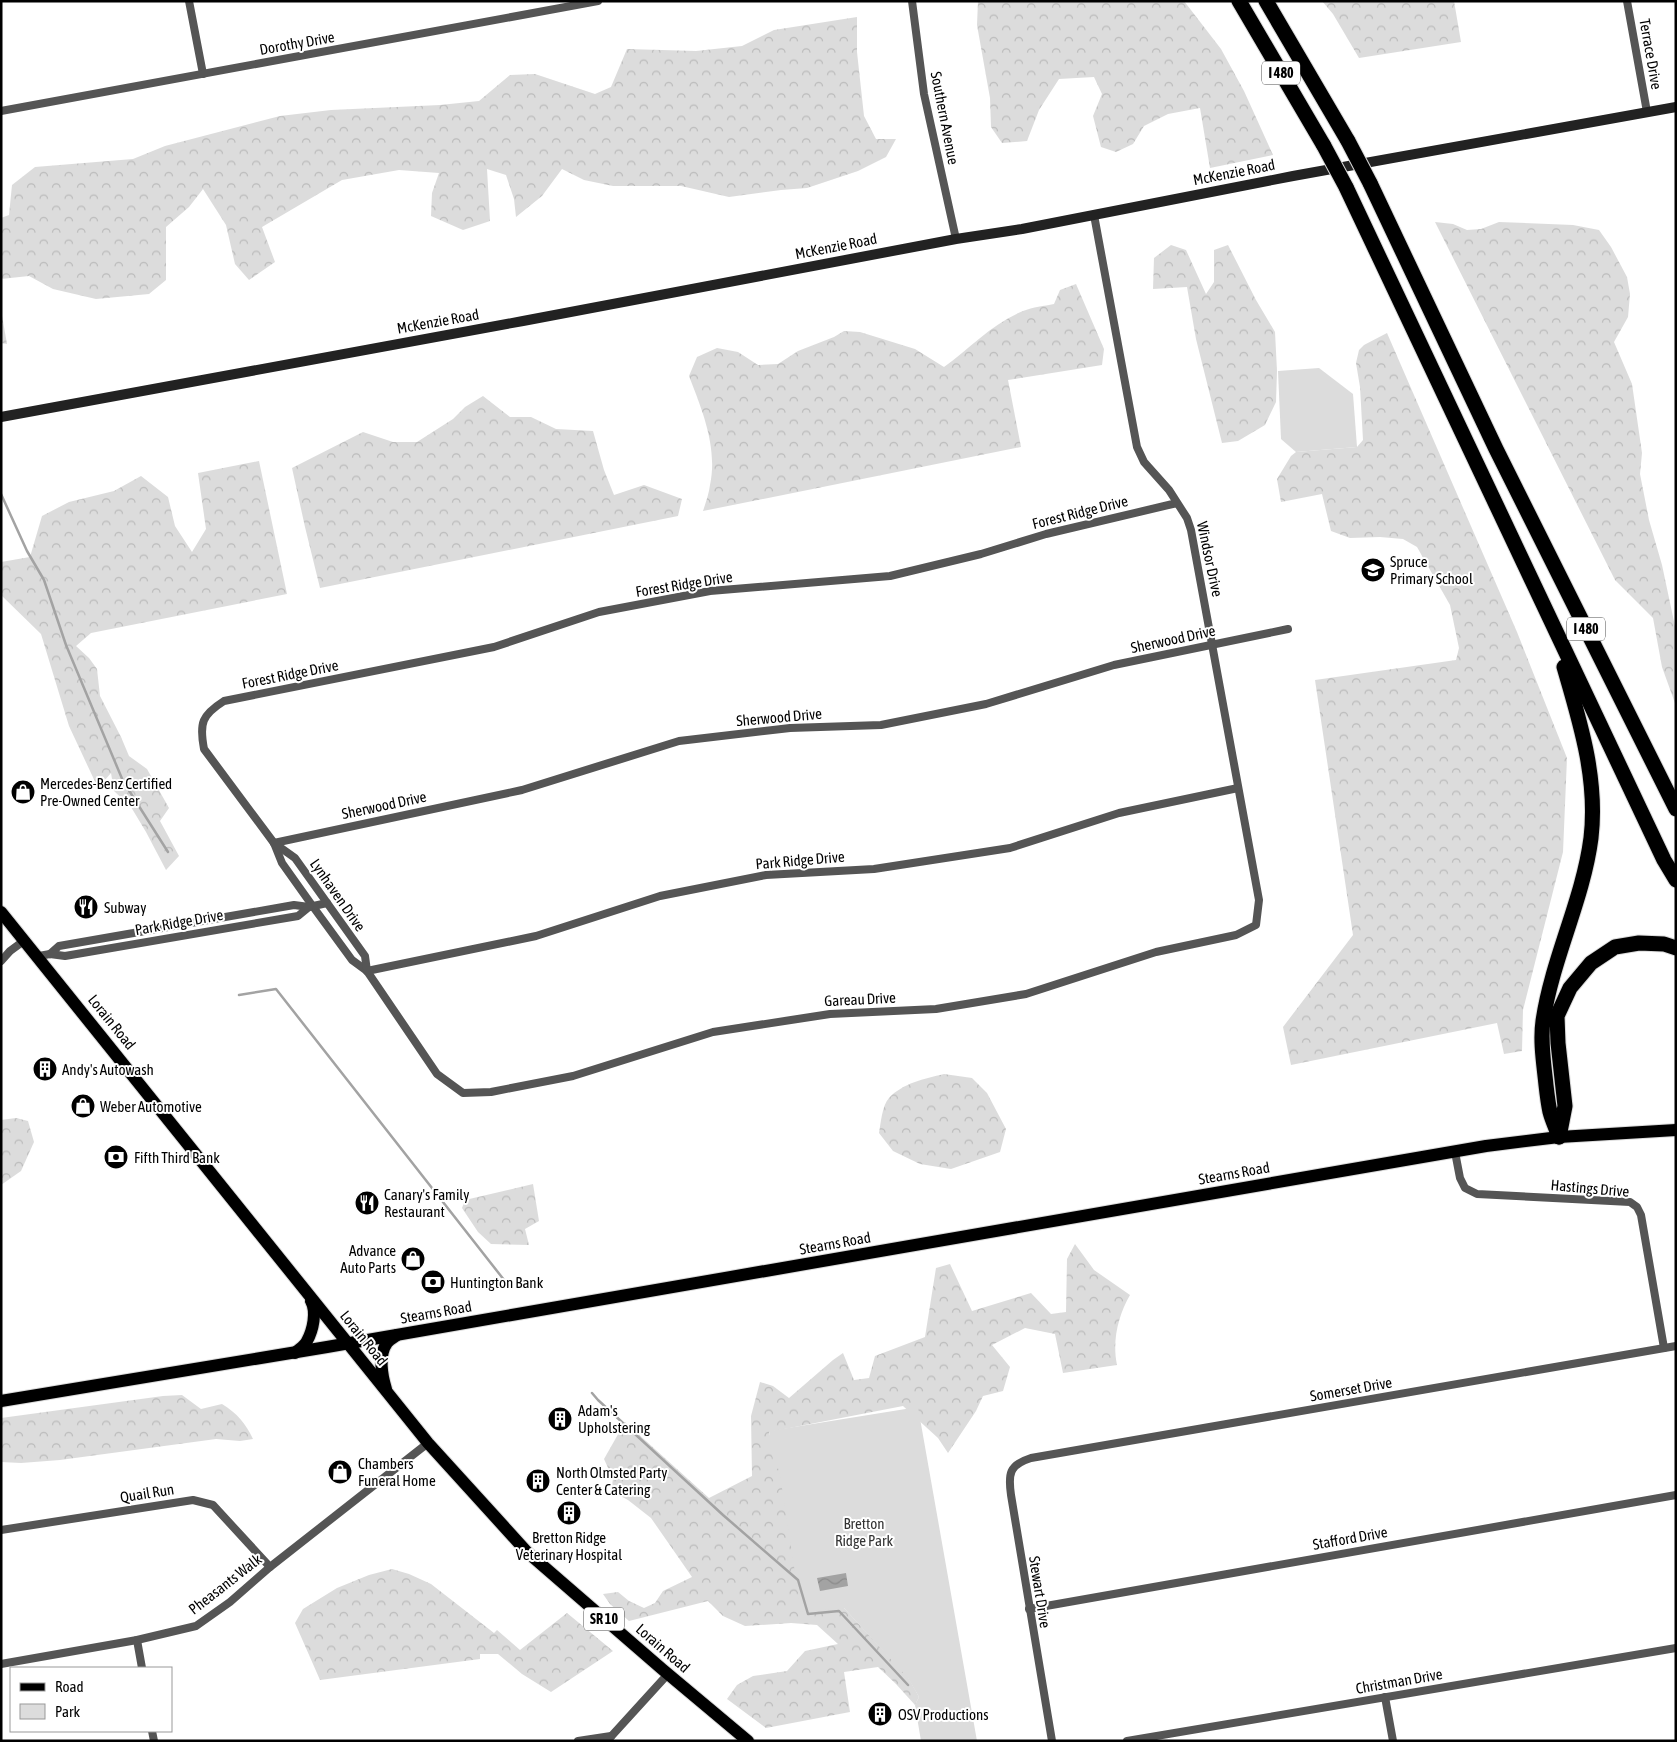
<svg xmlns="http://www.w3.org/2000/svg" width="1677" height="1742" viewBox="0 0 1677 1742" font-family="'Asap Condensed',sans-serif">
<defs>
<pattern id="forest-crowns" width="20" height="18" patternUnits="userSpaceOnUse" patternTransform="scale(1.25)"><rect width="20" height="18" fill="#dcdcdc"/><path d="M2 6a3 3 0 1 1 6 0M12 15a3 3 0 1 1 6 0" fill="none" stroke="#bbb"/></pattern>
<pattern id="water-waves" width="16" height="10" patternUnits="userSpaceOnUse" patternTransform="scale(1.25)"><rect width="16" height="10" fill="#a3a3a3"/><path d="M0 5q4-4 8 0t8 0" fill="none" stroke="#8b8b8b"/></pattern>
</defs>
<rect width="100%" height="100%" fill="#fff"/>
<g fill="url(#forest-crowns)">
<polygon points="978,1 1184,1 1221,49 1244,91 1273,155 1210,168 1200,108 1168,114 1144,126 1133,144 1116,152 1101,147 1093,116 1102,94 1094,77 1059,79 1039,110 1027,141 1002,143 991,127 990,98 977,25"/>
<polygon points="1322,1 1454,1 1461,42 1359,58 1333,14"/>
<polygon points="857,17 857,52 864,116 876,139 896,139 886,157 858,171 807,188 781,190 729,197 681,186 613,186 584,180 562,169 542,196 516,217 514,199 506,175 487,169 490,221 463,230 431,216 432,193 439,173 399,170 342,180 262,227 275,262 249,280 235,264 226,225 203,189 189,207 166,227 166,280 149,294 96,299 53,289 29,276 1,279 1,218 9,215 12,185 35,167 133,159 165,146 280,116 331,110 440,105 479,101 510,75 535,74 595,94 611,87 627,49 696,51 742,46 774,30"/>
<polygon points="1435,222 1453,224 1467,230 1481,229 1499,222 1573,225 1599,230 1611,247 1627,277 1630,294 1628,317 1614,342 1632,384 1642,453 1640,474 1649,520 1662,565 1676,631 1676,706 1662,667 1653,618 1615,580"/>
<polygon points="1171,245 1186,250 1206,294 1214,282 1214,250 1228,245 1256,300 1275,332 1277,371 1276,402 1265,425 1238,441 1222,443 1196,339 1187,287 1153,289 1154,258"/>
<path d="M1076 284 1104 349 1102 365 1008 380 1021 447 703 511C706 502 709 493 710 485 718 447 702 410 689 376L697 357 717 348 738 352 758 365 778 364 798 351 834 337 844 331 860 332 915 349 944 367C970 348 993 323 1023 311 1033 307 1044 306 1054 304L1060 290Z"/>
<polygon points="1,310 7,344 1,343"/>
<polygon points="1387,333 1517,632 1567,758 1563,852 1523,1010 1522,1051 1504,1054 1497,1023 1291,1065 1283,1027 1353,935 1315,680 1456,660 1459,648 1450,605 1417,547 1403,539 1380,537 1350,538 1331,531 1322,494 1281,502 1277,479 1291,456 1296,452 1357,447 1363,440 1360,387 1356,363 1359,350 1364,345"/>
<polygon points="483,396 510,417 531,417 556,429 593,431 604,470 614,495 644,485 682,499 678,516 320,588 305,527 292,468 363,432 393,442 417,442 453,419 465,407"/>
<polygon points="259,461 287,594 91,633 76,646 89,658 97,669 100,696 121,737 129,756 147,769 169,808 160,821 179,856 166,870 146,832 131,807 114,791 111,773 98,788 69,726 41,634 1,595 1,562 30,557 42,516 69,502 114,491 141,476 168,497 175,526 192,552 206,529 198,473"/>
<path d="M944 1074 972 1078 987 1093 1006 1129 1000 1152 951 1169 920 1164 893 1151 879 1133C881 1122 882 1106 889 1098 903 1083 924 1079 944 1074Z"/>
<polygon points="16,1118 28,1121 34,1142 21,1171 1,1185 1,1120"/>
<polygon points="533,1184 539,1221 525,1229 529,1245 491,1244 478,1232 462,1208 465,1200"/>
<path d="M1075 1244 1094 1270 1130 1295C1118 1316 1112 1341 1117 1365L1063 1373 1055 1334 1025 1328 992 1345 1010 1367 1003 1391 983 1396 976 1411 948 1453 938 1438 903 1406 769 1432 779 1468 844 1608 908 1677 919 1697 915 1705 896 1684 878 1667 844 1672 850 1712 766 1728 727 1699 737 1685 753 1676 787 1671 805 1651 838 1644 817 1625 791 1623 745 1626 723 1616 708 1601 629 1621 610 1604 603 1594 618 1592 629 1601 644 1608 655 1603 663 1591 692 1577 651 1518 628 1500 611 1491 613 1479 604 1459 625 1422 709 1498 752 1476 751 1416 760 1382 773 1386 789 1398 833 1360 843 1353 854 1380 869 1378 875 1356 925 1337 936 1268 950 1264 972 1311 1031 1293 1051 1314 1066 1312 1067 1259Z"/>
<path d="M182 1395 201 1409 222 1404C237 1413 246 1424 253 1439L240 1441 216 1439 60 1460 21 1463 1 1462V1418L163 1396Z"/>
<polygon points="392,1569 409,1574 431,1584 494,1633 497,1630 520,1650 567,1613 613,1651 551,1692 522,1674 498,1654 480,1654 480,1659 320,1680 295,1623 303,1609 337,1588 369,1575"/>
</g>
<g fill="#dcdcdc">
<polygon points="1319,368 1353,394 1357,447 1296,452 1281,439 1278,371"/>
<polygon points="918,1407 977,1741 921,1741 915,1705 919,1697 908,1678 844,1608 801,1612 779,1469 774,1468 769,1431"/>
</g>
<polygon fill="url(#water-waves)" points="846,1573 848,1586 820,1591 817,1578"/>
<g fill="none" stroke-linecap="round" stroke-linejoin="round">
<g stroke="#a3a3a3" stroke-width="2.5">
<polyline points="1,494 27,551 44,580 66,645 123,781 168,852"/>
<polyline points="239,995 276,989 508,1285"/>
<polyline points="592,1393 598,1400 723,1515 798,1580 808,1614 839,1611 908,1685"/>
</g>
<defs>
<g id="primary">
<polyline points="1,912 428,1443 527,1552 662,1669 748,1741"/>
<path d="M295 1353C299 1349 305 1346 307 1341 313 1330 317 1312 311 1301"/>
<path d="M386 1389C382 1376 378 1355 387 1343 389 1340 393 1338 397 1335"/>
<polyline points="1,1401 327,1347 1486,1146 1559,1137 1676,1130"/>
</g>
<g id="highway">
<polyline points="1239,1 1324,146"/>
<polyline points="1266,1 1348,141"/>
<polyline points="1370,183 1496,449 1676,809"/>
<polyline points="1346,187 1664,860 1676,880"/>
<path d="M1559 1137C1556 1128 1552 1120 1550 1112 1548 1103 1547 1094 1546 1085 1544 1065 1540 1042 1543 1021 1552 959 1583 900 1591 838 1598 779 1580 722 1564 667"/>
<polyline points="1559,1137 1565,1106 1558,1043 1557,1016 1570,988 1591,963 1615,947 1639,943 1664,944 1676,948"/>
</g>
</defs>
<use href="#primary" stroke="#dbdbdb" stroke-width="14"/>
<use href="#highway" stroke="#dbdbdb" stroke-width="17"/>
<g stroke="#555" stroke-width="8">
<polyline points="189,1 203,74"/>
<polyline points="912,1 924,94 956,239"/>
<polyline points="1627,1 1647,112"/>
<polyline points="1,111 598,1"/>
<path d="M1094 215 1137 447 1144 462 1169 490 1187 518 1191 530 1259 900 1256 925 1236 935 1156 952 1026 994 936 1009 830 1014 713 1032 573 1076 491 1092 463 1093 437 1074 367 971 352 960 314 908 282 863 274 843 204 749C199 723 202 715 224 701L494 647 599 612 710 591 890 576 981 554 1046 534 1177 503"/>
<polyline points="274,843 522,790 679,741 790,728 881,725 986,704 1114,665 1288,629"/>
<polyline points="274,843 295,858 365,956 367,971"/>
<polyline points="50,954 59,946 294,905 309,907 327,903"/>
<polyline points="39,956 50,954 65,956 298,916 309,907"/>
<polyline points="1,961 10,951 25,940"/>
<polyline points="367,971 536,936 660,896 766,875 874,869 1010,848 1119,813 1238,788"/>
<polyline points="1455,1152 1460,1178 1465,1188 1477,1194 1630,1202 1637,1207 1641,1215 1664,1348"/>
<polyline points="1,1530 193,1500 213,1505 270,1567"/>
<polyline points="1029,1609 1676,1495"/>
<polyline points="137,1640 142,1668"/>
<polyline points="1,1664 137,1640 196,1626 230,1602 270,1567 428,1443"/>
<polyline points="1385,1697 1393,1741"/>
<polyline points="152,1731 154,1741"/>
<polyline points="578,1741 611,1736"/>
<polyline points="607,1741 668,1674"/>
<path d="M1052 1741 1011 1495C1008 1474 1009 1465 1031 1458L1676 1346"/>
<polyline points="1127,1741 1676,1648"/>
</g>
<polyline stroke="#222" stroke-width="10" points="1,417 523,321 956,239 1022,229 1293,176 1676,107"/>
<use href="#primary" stroke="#000" stroke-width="12"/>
<use href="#highway" stroke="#000" stroke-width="15"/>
<defs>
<g id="highway-bridge">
<polyline points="1348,141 1370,183"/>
<polyline points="1324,146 1346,187"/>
</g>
</defs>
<use href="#highway-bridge" stroke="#dbdbdb" stroke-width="17" stroke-linecap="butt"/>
<use href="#highway-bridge" stroke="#000" stroke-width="15"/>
</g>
<defs>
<symbol id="school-disc" viewBox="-11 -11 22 22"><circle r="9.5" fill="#000" stroke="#fff"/><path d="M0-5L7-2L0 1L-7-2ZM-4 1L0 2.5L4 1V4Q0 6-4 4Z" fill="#fff"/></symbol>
<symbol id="shop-disc" viewBox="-11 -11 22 22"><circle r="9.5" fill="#000" stroke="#fff"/><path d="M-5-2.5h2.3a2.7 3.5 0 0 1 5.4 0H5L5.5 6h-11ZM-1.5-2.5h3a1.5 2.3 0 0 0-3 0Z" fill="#fff"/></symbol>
<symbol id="restaurant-disc" viewBox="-11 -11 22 22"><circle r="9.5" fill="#000" stroke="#fff"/><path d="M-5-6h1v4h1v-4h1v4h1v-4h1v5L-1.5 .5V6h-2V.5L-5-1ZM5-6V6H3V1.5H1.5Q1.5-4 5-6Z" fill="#fff"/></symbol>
<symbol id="building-disc" viewBox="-11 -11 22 22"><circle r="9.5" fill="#000" stroke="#fff"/><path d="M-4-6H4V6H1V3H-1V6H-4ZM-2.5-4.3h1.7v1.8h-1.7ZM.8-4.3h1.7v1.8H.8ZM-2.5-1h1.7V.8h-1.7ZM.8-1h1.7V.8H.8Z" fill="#fff"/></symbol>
<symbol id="bank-disc" viewBox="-11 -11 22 22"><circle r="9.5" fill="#000" stroke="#fff"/><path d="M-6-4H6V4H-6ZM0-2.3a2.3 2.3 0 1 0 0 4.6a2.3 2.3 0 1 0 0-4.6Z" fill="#fff"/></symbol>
</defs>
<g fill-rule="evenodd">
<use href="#school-disc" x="1359" y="556" width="28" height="28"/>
<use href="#shop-disc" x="9" y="778" width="28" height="28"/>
<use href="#restaurant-disc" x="72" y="893" width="28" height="28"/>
<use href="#building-disc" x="31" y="1055" width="28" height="28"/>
<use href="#shop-disc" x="69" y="1092" width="28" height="28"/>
<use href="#bank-disc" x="102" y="1143" width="28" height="28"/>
<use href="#restaurant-disc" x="353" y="1189" width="28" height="28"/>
<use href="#shop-disc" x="399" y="1245" width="28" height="28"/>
<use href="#bank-disc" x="419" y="1268" width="28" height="28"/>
<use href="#building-disc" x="546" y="1405" width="28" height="28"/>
<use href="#shop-disc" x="326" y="1458" width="28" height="28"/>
<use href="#building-disc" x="524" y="1467" width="28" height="28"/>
<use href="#building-disc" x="555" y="1499" width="28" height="28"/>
<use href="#building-disc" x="866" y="1700" width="28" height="28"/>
</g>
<g text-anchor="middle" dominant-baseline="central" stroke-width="4" stroke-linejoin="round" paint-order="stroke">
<g fill="#fff" stroke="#4c4c4c" stroke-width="1">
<rect x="1262" y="61.5" width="38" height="23" rx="4"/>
<rect x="1567" y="617.5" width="38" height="23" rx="4"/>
<rect x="584" y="1607.5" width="40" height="23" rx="4"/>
</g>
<g font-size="14" font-weight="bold" fill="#000">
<text x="1281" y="73">I 480</text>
<text x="1586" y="629">I 480</text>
<text x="604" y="1619">SR 10</text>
</g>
<g font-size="15" fill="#000" stroke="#fff">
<text transform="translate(297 43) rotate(-10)">Dorothy Drive</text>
<text transform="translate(1651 54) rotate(80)">Terrace Drive</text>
<text transform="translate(945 118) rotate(79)">Southern Avenue</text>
<text transform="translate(1234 172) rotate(-11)">McKenzie Road</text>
<text transform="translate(836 246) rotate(-11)">McKenzie Road</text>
<text transform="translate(438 321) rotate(-10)">McKenzie Road</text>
<text transform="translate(1080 512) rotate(-14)">Forest Ridge Drive</text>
<text transform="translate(1210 559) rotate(78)">Windsor Drive</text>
<text transform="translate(684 584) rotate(-9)">Forest Ridge Drive</text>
<text transform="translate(1173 639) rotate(-12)">Sherwood Drive</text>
<text transform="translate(290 674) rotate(-11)">Forest Ridge Drive</text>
<text transform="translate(779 717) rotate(-5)">Sherwood Drive</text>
<text transform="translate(384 805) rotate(-12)">Sherwood Drive</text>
<text transform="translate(800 860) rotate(-5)">Park Ridge Drive</text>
<text transform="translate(338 895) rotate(55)">Lynhaven Drive</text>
<text transform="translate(179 922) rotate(-10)">Park Ridge Drive</text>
<text transform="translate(860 999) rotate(-3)">Gareau Drive</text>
<text transform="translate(112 1022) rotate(51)">Lorain Road</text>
<text transform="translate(1234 1173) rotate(-10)">Stearns Road</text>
<text transform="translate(1590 1188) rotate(5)">Hastings Drive</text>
<text transform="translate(835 1243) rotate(-10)">Stearns Road</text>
<text transform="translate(436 1312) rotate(-10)">Stearns Road</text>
<text transform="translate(364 1338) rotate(51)">Lorain Road</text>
<text transform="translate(1351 1389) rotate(-10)">Somerset Drive</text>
<text transform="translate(147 1493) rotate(-9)">Quail Run</text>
<text transform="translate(1350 1538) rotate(-10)">Stafford Drive</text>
<text transform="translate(225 1584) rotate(-38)">Pheasants Walk</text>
<text transform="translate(1040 1592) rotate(81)">Stewart Drive</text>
<text transform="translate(663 1648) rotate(41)">Lorain Road</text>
<text transform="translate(1399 1681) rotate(-10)">Christman Drive</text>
</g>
<g font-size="15" fill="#000" stroke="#fff" text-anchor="start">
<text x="1390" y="561">Spruce<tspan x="1390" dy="17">Primary School</tspan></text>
<text x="40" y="783">Mercedes-Benz Certified<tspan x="40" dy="17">Pre-Owned Center</tspan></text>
<text x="104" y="907">Subway</text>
<text x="62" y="1069">Andy's Autowash</text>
<text x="100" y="1106">Weber Automotive</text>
<text x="134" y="1157">Fifth Third Bank</text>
<text x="384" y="1194">Canary's Family<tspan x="384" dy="17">Restaurant</tspan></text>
<text x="396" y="1250" text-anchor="end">Advance<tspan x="396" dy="17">Auto Parts</tspan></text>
<text x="450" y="1282">Huntington Bank</text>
<text x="578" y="1410">Adam's<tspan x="578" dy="17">Upholstering</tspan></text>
<text x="358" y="1463">Chambers<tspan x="358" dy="17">Funeral Home</tspan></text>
<text x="556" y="1472">North Olmsted Party<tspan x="556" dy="17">Center &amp; Catering</tspan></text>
<text x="569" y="1537" text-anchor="middle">Bretton Ridge<tspan x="569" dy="17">Veterinary Hospital</tspan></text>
<text x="898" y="1714">OSV Productions</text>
</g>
<g font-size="15" fill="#333" stroke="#fff">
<text x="864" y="1523">Bretton<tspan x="864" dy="17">Ridge Park</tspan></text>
</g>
</g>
<rect width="1677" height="1742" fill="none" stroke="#000000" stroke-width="5"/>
<rect x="10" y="1667" width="162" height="65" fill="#ffffff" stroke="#999999"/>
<rect x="20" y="1683" width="25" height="8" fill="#000000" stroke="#999999"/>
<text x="55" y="1692" font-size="15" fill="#000000">Road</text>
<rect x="20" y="1704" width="25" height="15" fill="#dcdcdc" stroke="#999999"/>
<text x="55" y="1717" font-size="15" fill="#000000">Park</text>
</svg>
